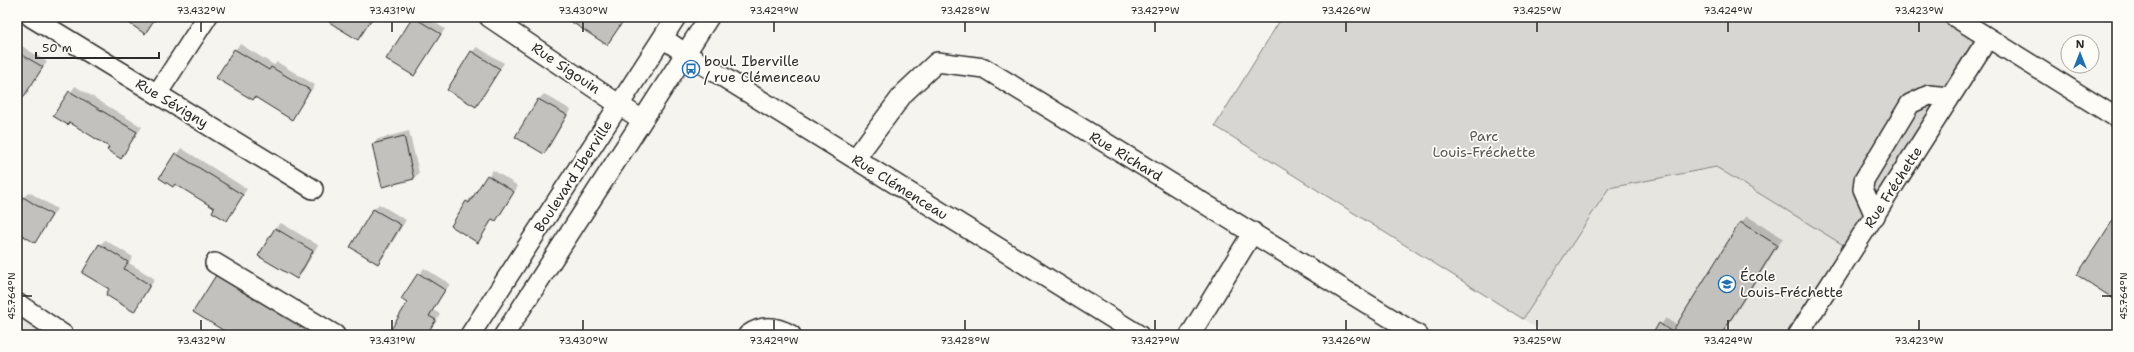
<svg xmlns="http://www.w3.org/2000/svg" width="2134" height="352" viewBox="0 0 2134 352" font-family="'Shantell Sans',sans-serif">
  <rect width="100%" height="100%" fill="#f5f4ef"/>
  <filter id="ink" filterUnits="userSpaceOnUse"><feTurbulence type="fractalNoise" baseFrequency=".025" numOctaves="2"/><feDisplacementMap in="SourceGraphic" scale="8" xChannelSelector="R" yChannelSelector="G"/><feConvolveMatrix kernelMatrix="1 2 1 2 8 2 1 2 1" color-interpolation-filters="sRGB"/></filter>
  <g filter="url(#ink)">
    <path fill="#e6e5e0" d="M 1716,167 L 1853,251 L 1798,335 L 1547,335 L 1523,319 L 1609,188 Z
      M 17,304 L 64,335 L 17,335 Z"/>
    <path fill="#d7d6d2" stroke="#81807e" d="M 1282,17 L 1955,17 L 1988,38 L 1853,251 L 1716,167 L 1609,188 L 1523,319 L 1215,126 Z"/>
    <path fill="#0003" d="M 121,17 L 157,17 L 145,32 Z
      M 333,17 L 374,17 L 357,39 Z
      M 426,17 L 445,29 L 414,75 L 414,18 Z
      M 574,17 L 627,17 L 607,44 Z
      M 17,43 L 47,62 L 23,97 L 17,93 Z
      M 240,44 L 274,65 L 277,62 L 315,85 L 292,118 L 256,96 L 253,99 L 235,50 Z
      M 477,47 L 504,63 L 476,106 L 472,52 Z
      M 75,86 L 142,127 L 121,157 L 110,146 L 70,121 L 67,124 L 55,116 Z
      M 544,94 L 571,110 L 549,147 L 544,153 L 517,137 L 539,99 Z
      M 409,131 L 419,173 L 414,178 L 383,186 L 373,144 L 378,139 Z
      M 181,148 L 247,189 L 227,219 L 216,208 L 175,183 L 160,178 Z
      M 493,170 L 518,186 L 501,214 L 496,219 L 494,218 L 477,242 L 467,202 L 472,196 L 474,197 Z
      M 29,192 L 57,209 L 35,242 L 17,231 L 17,195 L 23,198 Z
      M 379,204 L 406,220 L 383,258 L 378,263 L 351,247 L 374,209 Z
      M 1747,216 L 1783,238 L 1722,335 L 1653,335 L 1666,318 L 1678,325 L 1741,223 Z
      M 281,223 L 318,245 L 302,273 L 297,278 L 275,229 Z
      M 105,240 L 133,257 L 129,263 L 155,279 L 134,311 L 100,245 Z
      M 424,268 L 450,284 L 433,310 L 440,314 L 427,335 L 399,335 L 409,303 L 403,299 Z"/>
    <path fill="#c2c1be" stroke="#2b2b2b" d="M 120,17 L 156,17 L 145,34 Z
      M 332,17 L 373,17 L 358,40 L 329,22 Z
      M 413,17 L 441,34 L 414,76 L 386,59 Z
      M 573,17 L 626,17 L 607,45 L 570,21 Z
      M 234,49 L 269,70 L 271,67 L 310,90 L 292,120 L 255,97 L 253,100 L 216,78 Z
      M 471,51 L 500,69 L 476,107 L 447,90 Z
      M 17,52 L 43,67 L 23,98 L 17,94 Z
      M 69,91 L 137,132 L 121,159 L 107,150 L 109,147 L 69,122 L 68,125 L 53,116 Z
      M 538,99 L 567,115 L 544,154 L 515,137 Z
      M 404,136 L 414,179 L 382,187 L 372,144 Z
      M 175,153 L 243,195 L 227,221 L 212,212 L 214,208 L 175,184 L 173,187 L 159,178 Z
      M 487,175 L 514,192 L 496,221 L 492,219 L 478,243 L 451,226 L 466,201 L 469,203 Z
      M 23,197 L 52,215 L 35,243 L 17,232 L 17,203 L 19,204 Z
      M 373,209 L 401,225 L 378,264 L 350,247 Z
      M 2117,214 L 2117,301 L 2077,275 Z
      M 1740,222 L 1777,245 L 1721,335 L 1652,335 L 1659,323 L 1672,332 Z
      M 275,228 L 313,251 L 297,279 L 258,256 Z
      M 99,244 L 128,262 L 124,269 L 150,285 L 134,312 L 106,295 L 109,289 L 82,273 Z
      M 218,272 L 320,335 L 231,335 L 193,312 Z
      M 418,273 L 445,290 L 429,316 L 436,320 L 426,335 L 397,335 L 390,331 L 407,303 L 401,299 Z"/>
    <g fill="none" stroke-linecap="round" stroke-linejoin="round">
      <defs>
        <path id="minor" d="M 31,17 L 313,189
          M 489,17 L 642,120
          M 1955,17 L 2117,118
          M 663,38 L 686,54 L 1139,335
          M 157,94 L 207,17
          M 855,159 L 904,93 L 937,62 L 984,68 L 1418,335
          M 1875,216 L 1863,189 L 1864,180 L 1910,104 L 1929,95 L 1950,97
          M 215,263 L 335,335
          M 17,303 L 64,335
          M 470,335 L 676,17
          M 504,335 L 709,17
          M 748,335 C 762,325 776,326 791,335
          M 1190,335 L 1253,232
          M 1798,335 L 1988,38"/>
      </defs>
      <use href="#minor" stroke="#2b2b2b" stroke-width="22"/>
      <use href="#minor" stroke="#fdfcf7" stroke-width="19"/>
    </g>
  </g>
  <path fill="none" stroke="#2b2b2b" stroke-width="1.5" d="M 201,22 L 201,32M 392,22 L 392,32M 583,22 L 583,32M 774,22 L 774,32M 965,22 L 965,32M 1155,22 L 1155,32M 1346,22 L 1346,32M 1537,22 L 1537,32M 1728,22 L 1728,32M 1919,22 L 1919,32M 22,296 L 32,296M 2102,296 L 2112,296M 201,320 L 201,330M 392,320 L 392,330M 583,320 L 583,330M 774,320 L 774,330M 965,320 L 965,330M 1155,320 L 1155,330M 1346,320 L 1346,330M 1537,320 L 1537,330M 1728,320 L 1728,330M 1919,320 L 1919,330"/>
  <defs>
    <symbol id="bus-ring" viewBox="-11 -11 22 22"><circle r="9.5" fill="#fdfcf7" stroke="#1f6fb2" stroke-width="1.5"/><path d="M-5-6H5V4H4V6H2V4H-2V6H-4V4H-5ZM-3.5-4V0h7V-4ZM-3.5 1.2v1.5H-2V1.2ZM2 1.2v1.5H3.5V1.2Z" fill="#1f6fb2"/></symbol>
    <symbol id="school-ring" viewBox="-11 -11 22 22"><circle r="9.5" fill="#fdfcf7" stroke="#1f6fb2" stroke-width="1.5"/><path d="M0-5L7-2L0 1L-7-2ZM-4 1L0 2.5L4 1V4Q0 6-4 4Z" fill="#1f6fb2"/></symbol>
  </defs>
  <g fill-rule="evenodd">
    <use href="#bus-ring" x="681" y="59" width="20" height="20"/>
    <use href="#school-ring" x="1717" y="274" width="20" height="20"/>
  </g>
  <g text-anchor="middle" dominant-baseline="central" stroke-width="3.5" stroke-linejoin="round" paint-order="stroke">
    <g font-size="14" fill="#2b2b2b" stroke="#fdfcf7" text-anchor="start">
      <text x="704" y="61">boul. Iberville<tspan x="704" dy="16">/ rue Clémenceau</tspan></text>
      <text x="1740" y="276">École<tspan x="1740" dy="16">Louis-Fréchette</tspan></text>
    </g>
    <g font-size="14" fill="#2b2b2b" stroke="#fdfcf7">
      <text transform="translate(566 68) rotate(34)">Rue Sigouin</text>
      <text transform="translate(172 103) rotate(31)">Rue Sévigny</text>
      <text transform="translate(1126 156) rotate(31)">Rue Richard</text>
      <text transform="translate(573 176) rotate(-57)">Boulevard Iberville</text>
      <text transform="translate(900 187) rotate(32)">Rue Clémenceau</text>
      <text transform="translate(1893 187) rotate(-57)">Rue Fréchette</text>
    </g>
    <g font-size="14" fill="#565655" stroke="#fdfcf7">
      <text x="1484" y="136">Parc<tspan x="1484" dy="16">Louis-Fréchette</tspan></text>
    </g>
  </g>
  <rect width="2134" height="352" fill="none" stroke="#fdfcf7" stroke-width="44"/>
  <g transform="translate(2080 54)"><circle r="19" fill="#fdfcf7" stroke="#a9a8a5"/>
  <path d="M0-3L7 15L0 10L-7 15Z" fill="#1f6fb2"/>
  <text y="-6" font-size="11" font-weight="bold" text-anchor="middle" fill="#2b2b2b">N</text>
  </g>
  <path d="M36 52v6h123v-6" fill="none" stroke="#2b2b2b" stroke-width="2"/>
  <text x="42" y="52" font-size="12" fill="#2b2b2b" stroke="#fdfcf7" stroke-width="3" paint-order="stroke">50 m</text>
  <rect x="22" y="22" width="2090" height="308" fill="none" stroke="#2b2b2b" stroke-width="1.5"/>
  <g font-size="10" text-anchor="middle" fill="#2b2b2b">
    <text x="201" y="14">73.432°W</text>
    <text x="392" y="14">73.431°W</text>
    <text x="583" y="14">73.430°W</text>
    <text x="774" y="14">73.429°W</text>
    <text x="965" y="14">73.428°W</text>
    <text x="1155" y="14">73.427°W</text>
    <text x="1346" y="14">73.426°W</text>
    <text x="1537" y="14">73.425°W</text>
    <text x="1728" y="14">73.424°W</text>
    <text x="1919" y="14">73.423°W</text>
    <text transform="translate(11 296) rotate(-90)" y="4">45.764°N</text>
    <text transform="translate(2123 296) rotate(-90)" y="4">45.764°N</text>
    <text x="201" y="344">73.432°W</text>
    <text x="392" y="344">73.431°W</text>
    <text x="583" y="344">73.430°W</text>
    <text x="774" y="344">73.429°W</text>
    <text x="965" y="344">73.428°W</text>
    <text x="1155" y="344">73.427°W</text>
    <text x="1346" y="344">73.426°W</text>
    <text x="1537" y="344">73.425°W</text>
    <text x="1728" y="344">73.424°W</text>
    <text x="1919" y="344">73.423°W</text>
  </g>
</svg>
